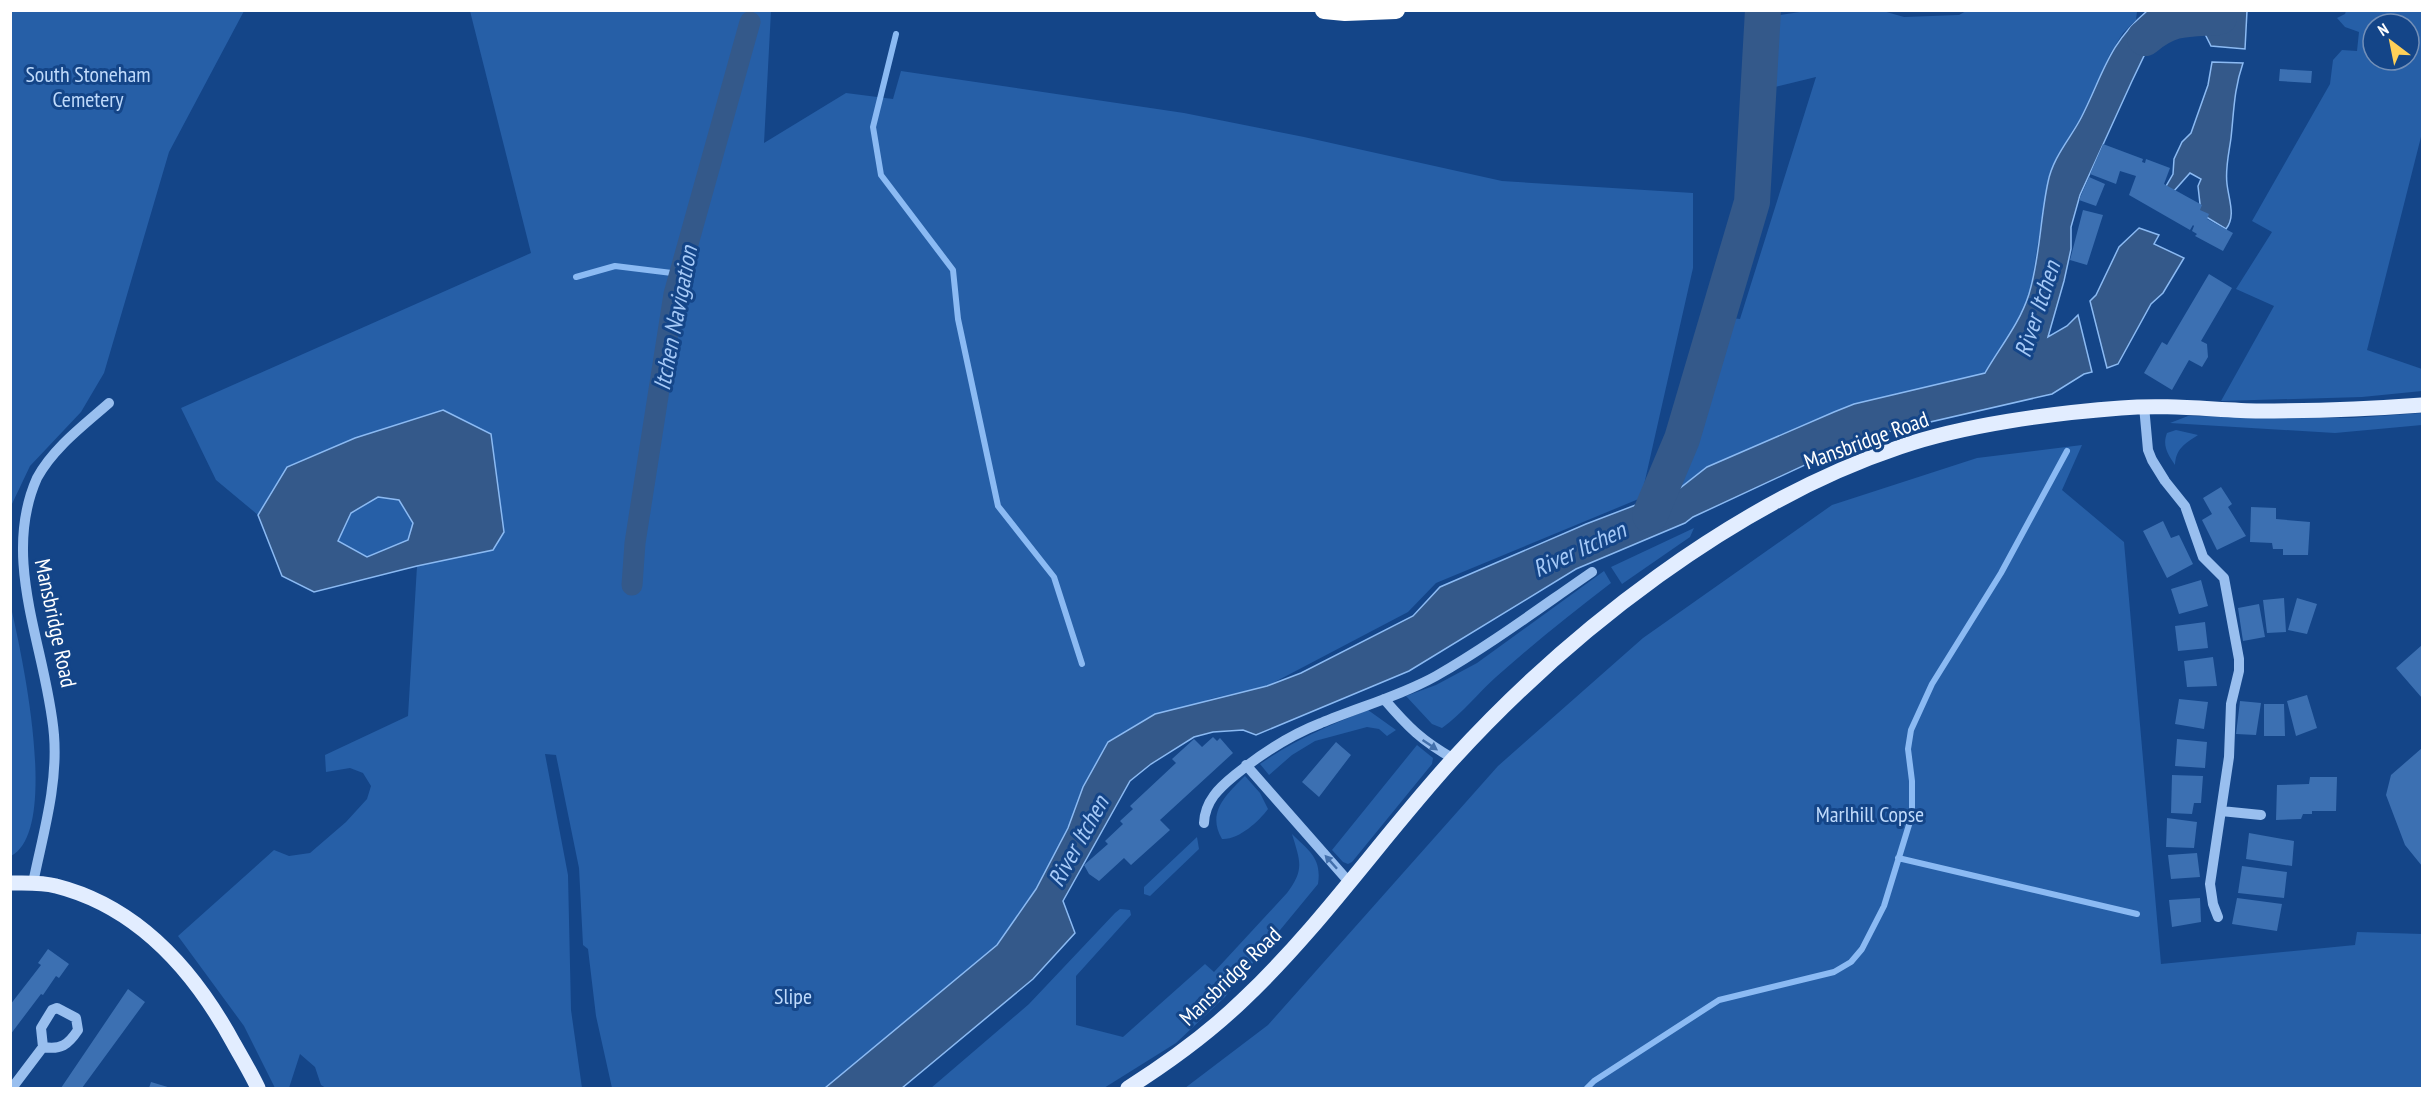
<svg xmlns="http://www.w3.org/2000/svg" width="2433" height="1099" viewBox="0 0 2433 1099" font-family="'PT Sans Narrow',sans-serif">
  <rect width="100%" height="100%" fill="#144588"/>
  <path fill="#265fa7" fill-rule="evenodd" d="M 1813,10 L 1883,11 L 1904,17 L 1959,15 L 1968,10 L 2137,11 L 2136,20 L 2123,33 L 2110,54 L 2081,117 L 2056,158 L 2048,180 L 2030,293 L 2019,320 L 1985,374 L 1854,404 L 1707,467 L 1680,488 L 1677,486 L 1687,465 L 1725,317 L 1740,319 L 1816,77 L 1771,88 L 1780,15 Z
    M 10,11 L 244,11 L 169,152 L 104,373 L 81,412 L 30,466 L 11,506 Z
    M 470,11 L 771,11 L 764,143 L 846,93 L 893,99 L 901,71 L 1184,113 L 1304,137 L 1502,181 L 1693,193 L 1693,268 L 1641,498 L 1436,583 L 1408,612 L 1267,686 L 1210,699 L 1108,742 L 1084,787 L 1068,828 L 1036,889 L 997,945 L 825,1088 L 612,1088 L 596,1016 L 588,949 L 583,945 L 579,868 L 556,755 L 545,754 L 568,875 L 571,1010 L 582,1088 L 326,1088 L 321,1085 L 315,1067 L 300,1054 L 289,1088 L 275,1088 L 244,1026 L 178,936 L 274,850 L 289,856 L 310,853 L 346,822 L 367,799 L 371,786 L 363,773 L 350,768 L 326,772 L 325,755 L 408,716 L 417,566 L 493,550 L 443,410 L 355,438 L 288,467 L 258,515 L 216,480 L 181,408 L 531,253 Z
    M 2346,11 L 2422,11 L 2422,133 L 2367,350 L 2422,369 L 2422,391 L 2362,397 L 2221,401 L 2274,306 L 2236,289 L 2272,232 L 2252,221 L 2330,84 L 2333,60 L 2342,50 L 2357,51 L 2359,32 L 2345,27 L 2337,18 L 2345,14 ZM 2373,24 L 2409,24 L 2409,60 L 2373,60 Z
    M 2422,413 L 2422,425 L 2335,433 L 2170,423 L 2188,416 L 2351,418 Z
    M 2176,430 L 2198,435 C 2184,444 2176,449 2175,465 C 2168,454 2162,446 2167,433 Z
    M 2082,445 L 2062,490 L 2124,542 L 2161,964 L 2355,945 L 2357,932 L 2422,934 L 2422,1088 L 1185,1088 L 1268,1025 L 1498,766 L 1643,638 L 1832,505 L 1977,458 Z
    M 378,497 L 399,500 L 413,523 L 408,540 L 367,557 L 338,541 L 351,513 Z
    M 1694,528 L 1690,537 L 1622,584 L 1611,567 Z
    M 1604,571 L 1611,583 C 1572,613 1533,644 1496,677 C 1477,694 1463,713 1442,728 L 1432,724 L 1406,696 L 1436,685 L 1477,663 Z
    M 10,603 C 21,650 61,830 11,856 Z
    M 1368,710 L 1396,730 L 1387,736 L 1379,729 L 1367,727 L 1315,741 L 1292,755 L 1269,775 L 1260,764 C 1294,740 1330,725 1368,710 Z
    M 1417,745 L 1433,758 L 1432,764 L 1352,862 L 1348,864 L 1343,862 L 1332,850 Z
    M 1245,776 L 1260,793 L 1268,809 C 1259,821 1239,840 1222,839 C 1206,812 1227,794 1245,776 Z
    M 1292,834 C 1309,851 1322,858 1318,884 L 1225,997 L 1176,1043 L 1104,1088 L 931,1088 L 1029,1004 L 1115,913 L 1120,909 L 1130,910 L 1131,915 L 1076,976 L 1076,1025 L 1123,1037 L 1205,964 L 1214,972 L 1287,893 C 1305,869 1300,861 1292,834 Z
    M 1197,837 L 1199,849 L 1150,896 L 1144,894 L 1144,887 Z"/>
  <path fill="#34598a" stroke="#8bbaf3" stroke-width="1.5" fill-rule="evenodd" d="M 2147,11 L 2187,11 L 2189,30 L 2159,42 L 2151,47 L 2144,56 L 2132,81 L 2080,195 L 2071,227 L 2071,249 L 2064,281 L 2048,337 L 2067,326 L 2078,315 L 2092,372 L 2084,374 L 2052,394 L 1865,437 L 1693,517 L 1685,523 L 1576,569 L 1409,671 L 1256,735 L 1243,730 L 1213,732 L 1194,737 L 1151,764 L 1130,781 L 1063,901 L 1075,933 L 1033,979 L 902,1088 L 825,1088 L 997,945 L 1036,889 L 1068,828 L 1083,787 L 1108,742 L 1155,714 L 1267,686 L 1301,673 L 1413,616 L 1440,587 L 1586,524 L 1680,488 L 1707,467 L 1834,412 L 1854,404 L 1985,373 C 2000,347 2020,323 2029,294 C 2040,258 2040,219 2048,182 C 2053,157 2070,139 2081,118 C 2103,75 2108,44 2147,11 Z
    M 2199,11 L 2247,11 L 2245,49 L 2211,46 L 2200,24 Z
    M 2212,62 L 2243,63 C 2234,89 2234,110 2231,138 C 2229,153 2225,168 2227,184 C 2229,201 2236,216 2226,229 L 2198,212 L 2200,204 L 2198,186 L 2201,179 L 2190,173 L 2173,192 L 2165,188 L 2173,174 L 2174,159 L 2182,142 L 2191,133 L 2208,85 Z
    M 2139,228 L 2159,235 L 2154,244 L 2184,258 L 2163,293 L 2151,304 L 2118,364 L 2107,368 L 2090,301 L 2096,295 L 2119,247 Z
    M 443,410 L 491,434 L 504,532 L 493,550 L 417,566 L 314,592 L 282,576 L 258,515 L 287,467 L 355,438 ZM 378,497 L 399,500 L 413,523 L 408,540 L 367,557 L 338,541 L 351,513 Z"/>
  <g fill="none" stroke-linecap="round" stroke-linejoin="round">
    <path stroke="#8bbaf3" stroke-width="6" d="M 896,34 L 873,127 L 881,175 L 953,270 L 958,319 L 998,506 L 1054,577 L 1082,664
      M 576,277 L 615,266 L 680,274
      M 1898,858 L 2137,914
      M 1587,1088 L 1594,1081 L 1719,1000 L 1834,972 L 1851,962 L 1862,949 L 1884,906 L 1912,815 L 1912,781 L 1908,749 L 1911,730 L 1932,684 L 2001,573 L 2067,451"/>
    <path stroke="#34598a" stroke-width="21" d="M 632,585 L 635,543 L 674,294 L 750,22"/>
    <path stroke="#34598a" stroke-width="36" d="M 2145,38 C 2171,16 2187,19 2219,17 L 2219,10
      M 1650,515 L 1682,439 L 1752,202 L 1763,10"/>
  </g>
  <path fill="#3c70b2" d="M 2280,69 L 2312,71 L 2311,83 L 2279,81 Z
    M 2103,144 L 2143,159 L 2142,162 L 2145,163 L 2146,159 L 2170,168 L 2164,184 L 2202,205 L 2200,210 L 2209,214 L 2207,219 L 2233,233 L 2223,251 L 2195,236 L 2197,234 L 2192,231 L 2194,226 L 2193,225 L 2190,230 L 2129,195 L 2136,176 L 2120,171 L 2116,184 L 2090,174 Z
    M 2089,177 L 2105,184 L 2096,206 L 2079,200 Z
    M 2083,210 L 2103,215 L 2087,265 L 2070,260 Z
    M 2209,274 L 2232,288 L 2201,341 L 2207,344 L 2208,357 L 2202,367 L 2189,360 L 2172,390 L 2144,373 L 2162,342 L 2167,345 Z
    M 2221,487 L 2232,504 L 2228,507 L 2246,536 L 2217,550 L 2202,520 L 2212,514 L 2203,498 Z
    M 2251,507 L 2276,508 L 2276,519 L 2310,522 L 2308,555 L 2283,555 L 2283,549 L 2273,549 L 2272,543 L 2250,542 Z
    M 2163,521 L 2171,538 L 2179,535 L 2193,564 L 2167,578 L 2143,531 Z
    M 2201,580 L 2208,606 L 2179,614 L 2171,589 Z
    M 2284,598 L 2286,632 L 2267,633 L 2263,600 Z
    M 2297,598 L 2317,604 L 2307,634 L 2288,630 Z
    M 2259,604 L 2265,637 L 2243,641 L 2238,608 Z
    M 2205,622 L 2208,648 L 2178,651 L 2175,626 Z
    M 2422,645 L 2422,698 L 2396,668 Z
    M 2213,657 L 2217,686 L 2187,687 L 2184,661 Z
    M 2307,695 L 2317,728 L 2296,736 L 2287,701 Z
    M 2179,699 L 2208,702 L 2204,729 L 2175,724 Z
    M 2240,701 L 2261,703 L 2256,735 L 2236,734 Z
    M 2264,704 L 2284,704 L 2285,736 L 2264,736 Z
    M 1213,737 L 1217,741 L 1220,738 L 1233,753 L 1160,820 L 1170,830 L 1131,865 L 1124,858 L 1099,881 L 1089,874 L 1084,865 L 1108,844 L 1105,841 L 1123,824 L 1120,821 L 1133,809 L 1130,806 L 1176,763 L 1172,759 L 1194,739 L 1202,747 Z
    M 2177,739 L 2207,742 L 2205,768 L 2175,766 Z
    M 1336,742 L 1351,755 L 1319,797 L 1302,782 Z
    M 2422,748 L 2422,866 L 2405,845 L 2386,795 L 2391,775 Z
    M 2172,775 L 2203,776 L 2201,803 L 2194,803 L 2192,814 L 2171,813 Z
    M 2310,777 L 2337,777 L 2336,811 L 2312,811 L 2312,814 L 2303,814 L 2301,819 L 2276,820 L 2277,785 L 2309,784 Z
    M 2167,818 L 2197,822 L 2194,848 L 2166,847 Z
    M 2249,833 L 2294,841 L 2292,866 L 2246,859 Z
    M 2197,853 L 2200,877 L 2171,879 L 2168,855 Z
    M 2242,866 L 2287,872 L 2284,898 L 2238,893 Z
    M 2200,898 L 2201,922 L 2172,927 L 2169,900 Z
    M 2237,898 L 2282,904 L 2277,931 L 2232,924 Z
    M 48,949 L 69,964 L 59,978 L 56,976 L 43,995 L 41,994 L 10,1035 L 10,1005 L 41,965 L 38,963 Z
    M 128,989 L 145,1002 L 82,1088 L 61,1088 Z
    M 151,1082 L 171,1088 L 149,1088 Z"/>
  <g fill="none" stroke-linecap="round" stroke-linejoin="round">
    <path stroke="#99bfef" stroke-width="10" d="M 2144,406 L 2148,450 L 2152,460 L 2165,481 L 2185,506 L 2203,557 L 2224,578 L 2239,659 L 2239,671 L 2231,704 L 2229,757 L 2210,884 L 2213,904 L 2218,917
      M 1384,699 C 1408,727 1422,741 1454,759
      M 1246,765 L 1349,882
      M 2221,811 L 2261,815
      M 1204,823 C 1205,801 1219,788 1235,775 C 1261,754 1290,735 1321,723 C 1359,707 1400,696 1436,676 C 1490,645 1541,607 1592,572
      M 33,883 C 43,834 58,785 54,735 C 47,650 0,561 37,478 C 53,448 84,425 109,403
      M 57,1008 L 76,1018 L 78,1030 C 68,1045 61,1050 43,1047 L 41,1028 L 52,1010 Z
      M 12,1088 L 43,1047"/>
    <path stroke="#e2edff" stroke-width="15" d="M 10,883 C 25,883 42,882 56,886 C 139,907 195,972 234,1044 C 242,1058 251,1073 258,1088
      M 1128,1088 C 1169,1062 1209,1033 1244,999 C 1321,926 1382,837 1453,759 C 1569,632 1735,502 1900,447 C 1963,425 2053,413 2121,408 C 2167,404 2214,410 2260,411 C 2314,411 2368,409 2422,405"/>
    <path stroke="#fff" stroke-width="18" d="M 1324,10 L 1345,12 L 1396,10"/>
  </g>
  <defs><path id="oneway-solid" d="M-6-.8H1V-3.2L6.5 0L1 3.2V.8H-6Z" transform="scale(1.5)"/></defs>
  <g fill="#4370ac">
    <use href="#oneway-solid" transform="translate(1430 745) rotate(34)"/>
    <use href="#oneway-solid" transform="translate(1331 862) rotate(-132)"/>
  </g>
  <g text-anchor="middle" dominant-baseline="central" stroke-width="6" stroke-linejoin="round" paint-order="stroke">
    <g font-size="22" fill="#bfdafb" stroke="#144588">
      <text x="88" y="74">South Stoneham<tspan x="88" dy="25">Cemetery</tspan></text>
      <text x="1870" y="814">Marlhill Copse</text>
      <text x="793" y="996">Slipe</text>
    </g>
    <g font-size="22" fill="#fff" stroke="#144588">
      <text transform="translate(1866 440) rotate(-20)">Mansbridge Road</text>
      <text transform="translate(56 623) rotate(78)">Mansbridge Road</text>
      <text transform="translate(1230 976) rotate(-44)">Mansbridge Road</text>
    </g>
    <g font-size="24" font-style="italic" fill="#a5c9f7" stroke="#144588">
      <text transform="translate(2037 309) rotate(-72)">River Itchen</text>
      <text transform="translate(675 318) rotate(-79)">Itchen Navigation</text>
      <text transform="translate(1579 549) rotate(-25)">River Itchen</text>
      <text transform="translate(1078 841) rotate(-61)">River Itchen</text>
    </g>
  </g>
  <rect width="2433" height="1099" fill="none" stroke="#ffffff" stroke-width="24"/>
  <g transform="translate(2391 42) rotate(328)"><circle r="28" fill="#144588" stroke="#728fb8" stroke-width="1.5"/>
  <path d="M0-4.5L10 22L0 15L-10 22Z" fill="#ffd058"/>
  <text y="-9" font-size="16" font-weight="bold" text-anchor="middle" fill="#ffffff">N</text>
  </g>
</svg>
